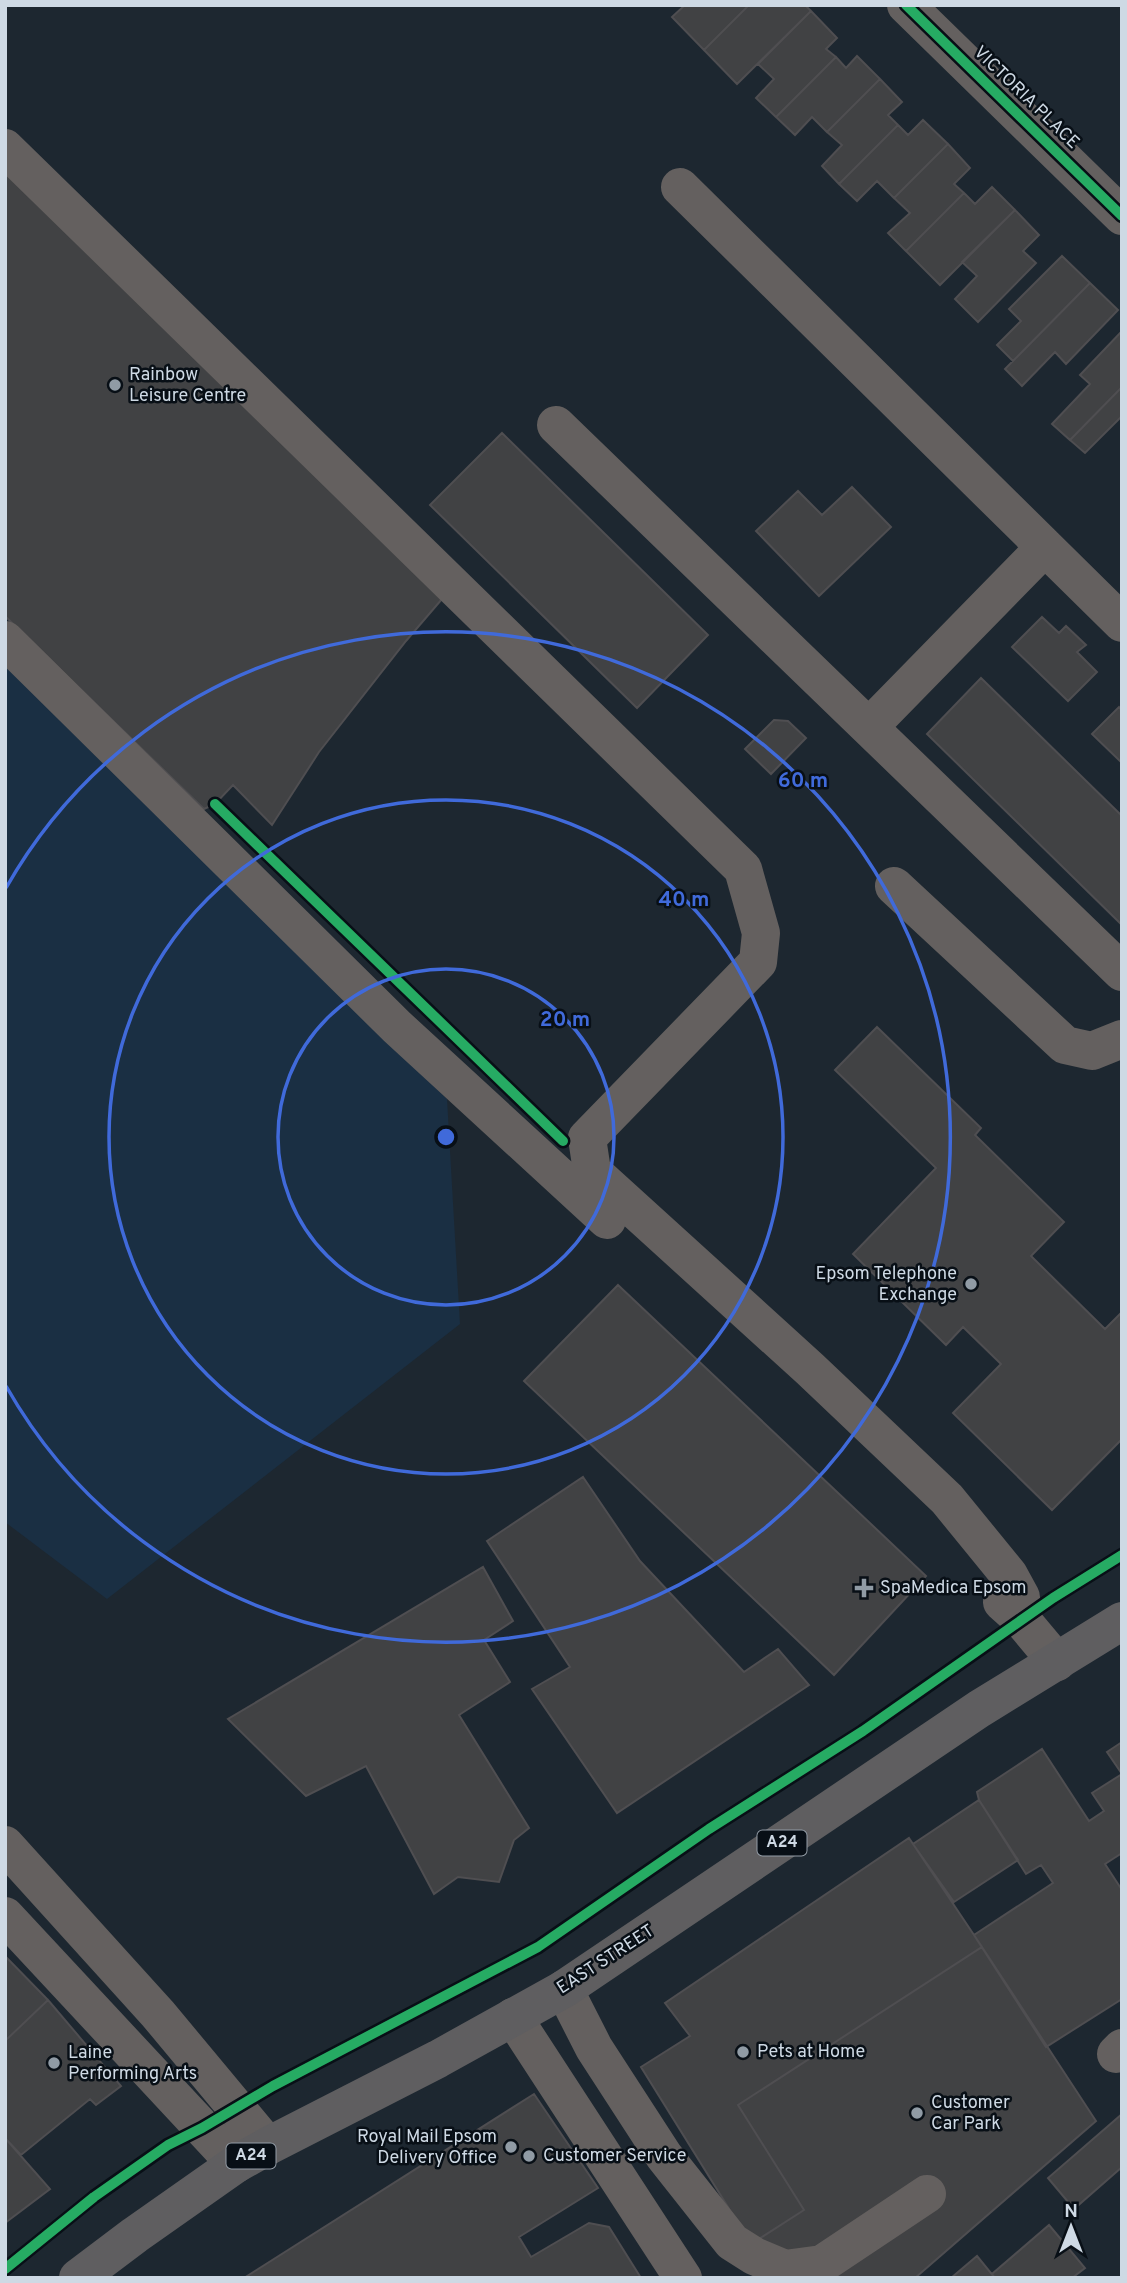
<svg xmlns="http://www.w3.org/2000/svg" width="1127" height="2283" viewBox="0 0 1127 2283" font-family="Overpass,sans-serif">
  <rect width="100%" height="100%" fill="#1d2730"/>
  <path fill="#1a2f43" d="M 5,665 L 447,1099 L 460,1324 L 107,1599 L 5,1522 Z"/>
  <path fill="#414244" stroke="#4f4e51" stroke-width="2" d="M 685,5 L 749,5 L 704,50 L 672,17 Z
    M 749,5 L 805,5 L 811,11 L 737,84 L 704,50 Z
    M 811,11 L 837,38 L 826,49 L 836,57 L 776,117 L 756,98 L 774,79 L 758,64 Z
    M 857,56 L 880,79 L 827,132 L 812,117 L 795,135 L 776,117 L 836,57 L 846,68 Z
    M 880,79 L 902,102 L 888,115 L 898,125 L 839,184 L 822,166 L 842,145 L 827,132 Z
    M 923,120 L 948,144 L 894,198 L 877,181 L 857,201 L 839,184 L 898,125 L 908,135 Z
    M 948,144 L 970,168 L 954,184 L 964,193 L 906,251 L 888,233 L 910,213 L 894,198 Z
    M 5,171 L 442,599 L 406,641 L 319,752 L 272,825 L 233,785 L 215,804 L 204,809 L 5,616 Z
    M 992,187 L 1015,210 L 940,285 L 906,251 L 964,193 L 975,204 Z
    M 1015,210 L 1039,235 L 1023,251 L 1036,263 L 978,322 L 955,299 L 977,276 L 962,262 Z
    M 1062,256 L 1090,283 L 1013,361 L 997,345 L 1021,321 L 1009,309 Z
    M 1090,283 L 1118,310 L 1066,364 L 1055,352 L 1022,386 L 1005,369 Z
    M 1122,331 L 1122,387 L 1070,440 L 1052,424 L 1090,384 L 1080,375 Z
    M 1122,387 L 1122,420 L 1120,418 L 1085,453 L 1070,440 Z
    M 502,433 L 708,635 L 637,708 L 430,505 Z
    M 852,487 L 891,527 L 819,596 L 756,531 L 798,491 L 822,515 Z
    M 1042,617 L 1059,633 L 1066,626 L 1086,645 L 1077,652 L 1097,672 L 1068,701 L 1012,647 Z
    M 981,678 L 1122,816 L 1122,925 L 927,734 Z
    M 1119,707 L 1122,711 L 1122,763 L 1092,734 Z
    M 774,720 L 788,721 L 806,738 L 771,774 L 745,749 Z
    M 877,1027 L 981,1128 L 975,1135 L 1064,1222 L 1031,1256 L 1105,1329 L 1122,1312 L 1122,1439 L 1052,1510 L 953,1413 L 1001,1364 L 963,1327 L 946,1345 L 853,1254 L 936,1168 L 835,1070 Z
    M 618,1285 L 926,1576 L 834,1675 L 524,1381 Z
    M 583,1477 L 640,1561 L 744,1672 L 778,1649 L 809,1685 L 617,1813 L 532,1689 L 570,1667 L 487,1541 Z
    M 483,1567 L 513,1621 L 484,1640 L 510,1682 L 459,1715 L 529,1828 L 514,1840 L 499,1882 L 458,1877 L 434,1894 L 366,1766 L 306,1796 L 228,1719 Z
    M 1122,1742 L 1122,1774 L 1107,1752 Z
    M 1042,1749 L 1089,1821 L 1104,1811 L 1092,1793 L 1122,1774 L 1122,1853 L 1105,1864 L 1122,1890 L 1122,1999 L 1046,2047 L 974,1935 L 1053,1883 L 1041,1865 L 1026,1874 L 979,1800 L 977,1792 Z
    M 979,1800 L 1018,1860 L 954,1902 L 913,1844 Z
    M 909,1838 L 982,1947 L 738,2105 L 804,2210 L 751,2244 L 641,2067 L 690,2036 L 665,2003 Z
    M 982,1947 L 1096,2121 L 915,2278 L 764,2278 L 751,2244 L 804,2210 L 738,2105 Z
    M 5,1956 L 48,2000 L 5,2041 Z
    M 48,2000 L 121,2086 L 96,2105 L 90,2099 L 21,2155 L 5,2138 L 5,2041 Z
    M 534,2094 L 598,2188 L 519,2237 L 531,2257 L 589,2223 L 609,2227 L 641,2278 L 244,2278 Z
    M 1122,2114 L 1122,2167 L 1074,2209 L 1048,2178 Z
    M 5,2138 L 50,2189 L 5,2223 Z
    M 1049,2225 L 1085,2268 L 1072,2278 L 995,2278 L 992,2274 Z
    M 977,2256 L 995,2278 L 951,2278 Z"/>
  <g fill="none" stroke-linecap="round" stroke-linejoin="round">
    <path stroke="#64605f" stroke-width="38" d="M 906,5 L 1122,216
      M 5,148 L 743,869 L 761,933 L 758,962 L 587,1138 L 592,1171 L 810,1369 L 947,1499 L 1009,1575 L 1021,1597 L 1021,1619
      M 680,187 L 1122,623
      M 556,425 L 1122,972
      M 5,640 L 397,1027 L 607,1220
      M 869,727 L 1045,547
      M 894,886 L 1065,1045 L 1092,1051 L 1122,1039
      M 1002,1602 L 1021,1619 L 1057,1662
      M 5,1845 L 158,2014 L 268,2146
      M 5,1916 L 236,2164
      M 564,1989 L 594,2048 L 664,2156 L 732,2242 L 754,2256 L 785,2269 L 822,2264 L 927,2194
      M 513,2017 L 683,2278
      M 1116,2054 L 1122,2048"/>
    <path stroke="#5f5e60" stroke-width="38" d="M 78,2278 L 135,2235 L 236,2164 L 268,2146 L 438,2059 L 564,1989 L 979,1709 L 1122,1621"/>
    <defs>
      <path id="cycleway" d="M 906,5 L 1122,216
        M 215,804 L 563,1141
        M 5,2269 L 94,2197 L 168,2145 L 202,2128 L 273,2086 L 538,1947 L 709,1829 L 863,1731 L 1053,1598 L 1122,1555"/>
    </defs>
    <use href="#cycleway" stroke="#080f16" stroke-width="15"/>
    <use href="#cycleway" stroke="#26ab63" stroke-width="10"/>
  </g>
  <g fill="none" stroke="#406ada" stroke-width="3.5">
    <circle cx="446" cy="1137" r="168"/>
    <circle cx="446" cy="1137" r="337"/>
    <path d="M6 888A505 505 0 1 1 6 1386"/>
  </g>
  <g fill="#909ba5" stroke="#080f16" stroke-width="2.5">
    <circle cx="115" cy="385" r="7"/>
    <circle cx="971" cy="1284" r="7"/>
    <path d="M860.5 1577.5h7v7h7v7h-7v7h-7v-7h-7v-7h7z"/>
    <circle cx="743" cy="2052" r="7"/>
    <circle cx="54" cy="2063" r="7"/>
    <circle cx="917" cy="2113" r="7"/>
    <circle cx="511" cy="2147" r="7"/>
    <circle cx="529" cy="2156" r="7"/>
  </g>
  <g text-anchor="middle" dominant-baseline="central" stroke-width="5" stroke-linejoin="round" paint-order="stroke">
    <g fill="#080f16" stroke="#939ca6" stroke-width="2">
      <rect x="757.5" y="1830.5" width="49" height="25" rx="5"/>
      <rect x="226.5" y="2143.5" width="49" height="25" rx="5"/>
    </g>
    <g font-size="16" font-weight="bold" fill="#ced9e4">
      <text x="782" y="1843">A24</text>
      <text x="251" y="2156">A24</text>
    </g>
    <g font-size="18" fill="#ced9e4" stroke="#080f16">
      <text transform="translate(1026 98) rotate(44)">VICTORIA PLACE</text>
      <text transform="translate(606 1960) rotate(-33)">EAST STREET</text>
    </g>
    <g font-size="18" fill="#ced9e4" stroke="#080f16" text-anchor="start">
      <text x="129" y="375">Rainbow<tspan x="129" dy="21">Leisure Centre</tspan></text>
      <text x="957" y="1274" text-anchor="end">Epsom Telephone<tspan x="957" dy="21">Exchange</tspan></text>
      <text x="880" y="1588">SpaMedica Epsom</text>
      <text x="757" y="2052">Pets at Home</text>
      <text x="68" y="2053">Laine<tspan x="68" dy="21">Performing Arts</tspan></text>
      <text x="931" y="2103">Customer<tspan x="931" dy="21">Car Park</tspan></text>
      <text x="497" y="2137" text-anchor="end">Royal Mail Epsom<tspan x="497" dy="21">Delivery Office</tspan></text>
      <text x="543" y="2156">Customer Service</text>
    </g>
  </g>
  <circle cx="446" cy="1137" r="10" fill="#406ada" stroke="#080f16" stroke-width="3.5"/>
  <g font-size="21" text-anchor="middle" font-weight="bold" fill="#406ada" stroke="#080f16" stroke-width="5" stroke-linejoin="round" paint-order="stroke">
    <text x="803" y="787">60 m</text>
    <text x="684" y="906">40 m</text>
    <text x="565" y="1026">20 m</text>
  </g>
  <rect width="1127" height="2283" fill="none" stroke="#ced9e4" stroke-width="14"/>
  <g transform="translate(1071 2227)" stroke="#080f16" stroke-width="5" paint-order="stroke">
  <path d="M0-5L12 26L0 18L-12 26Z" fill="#ced9e4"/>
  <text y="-10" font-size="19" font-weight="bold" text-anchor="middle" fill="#ced9e4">N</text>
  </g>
</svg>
